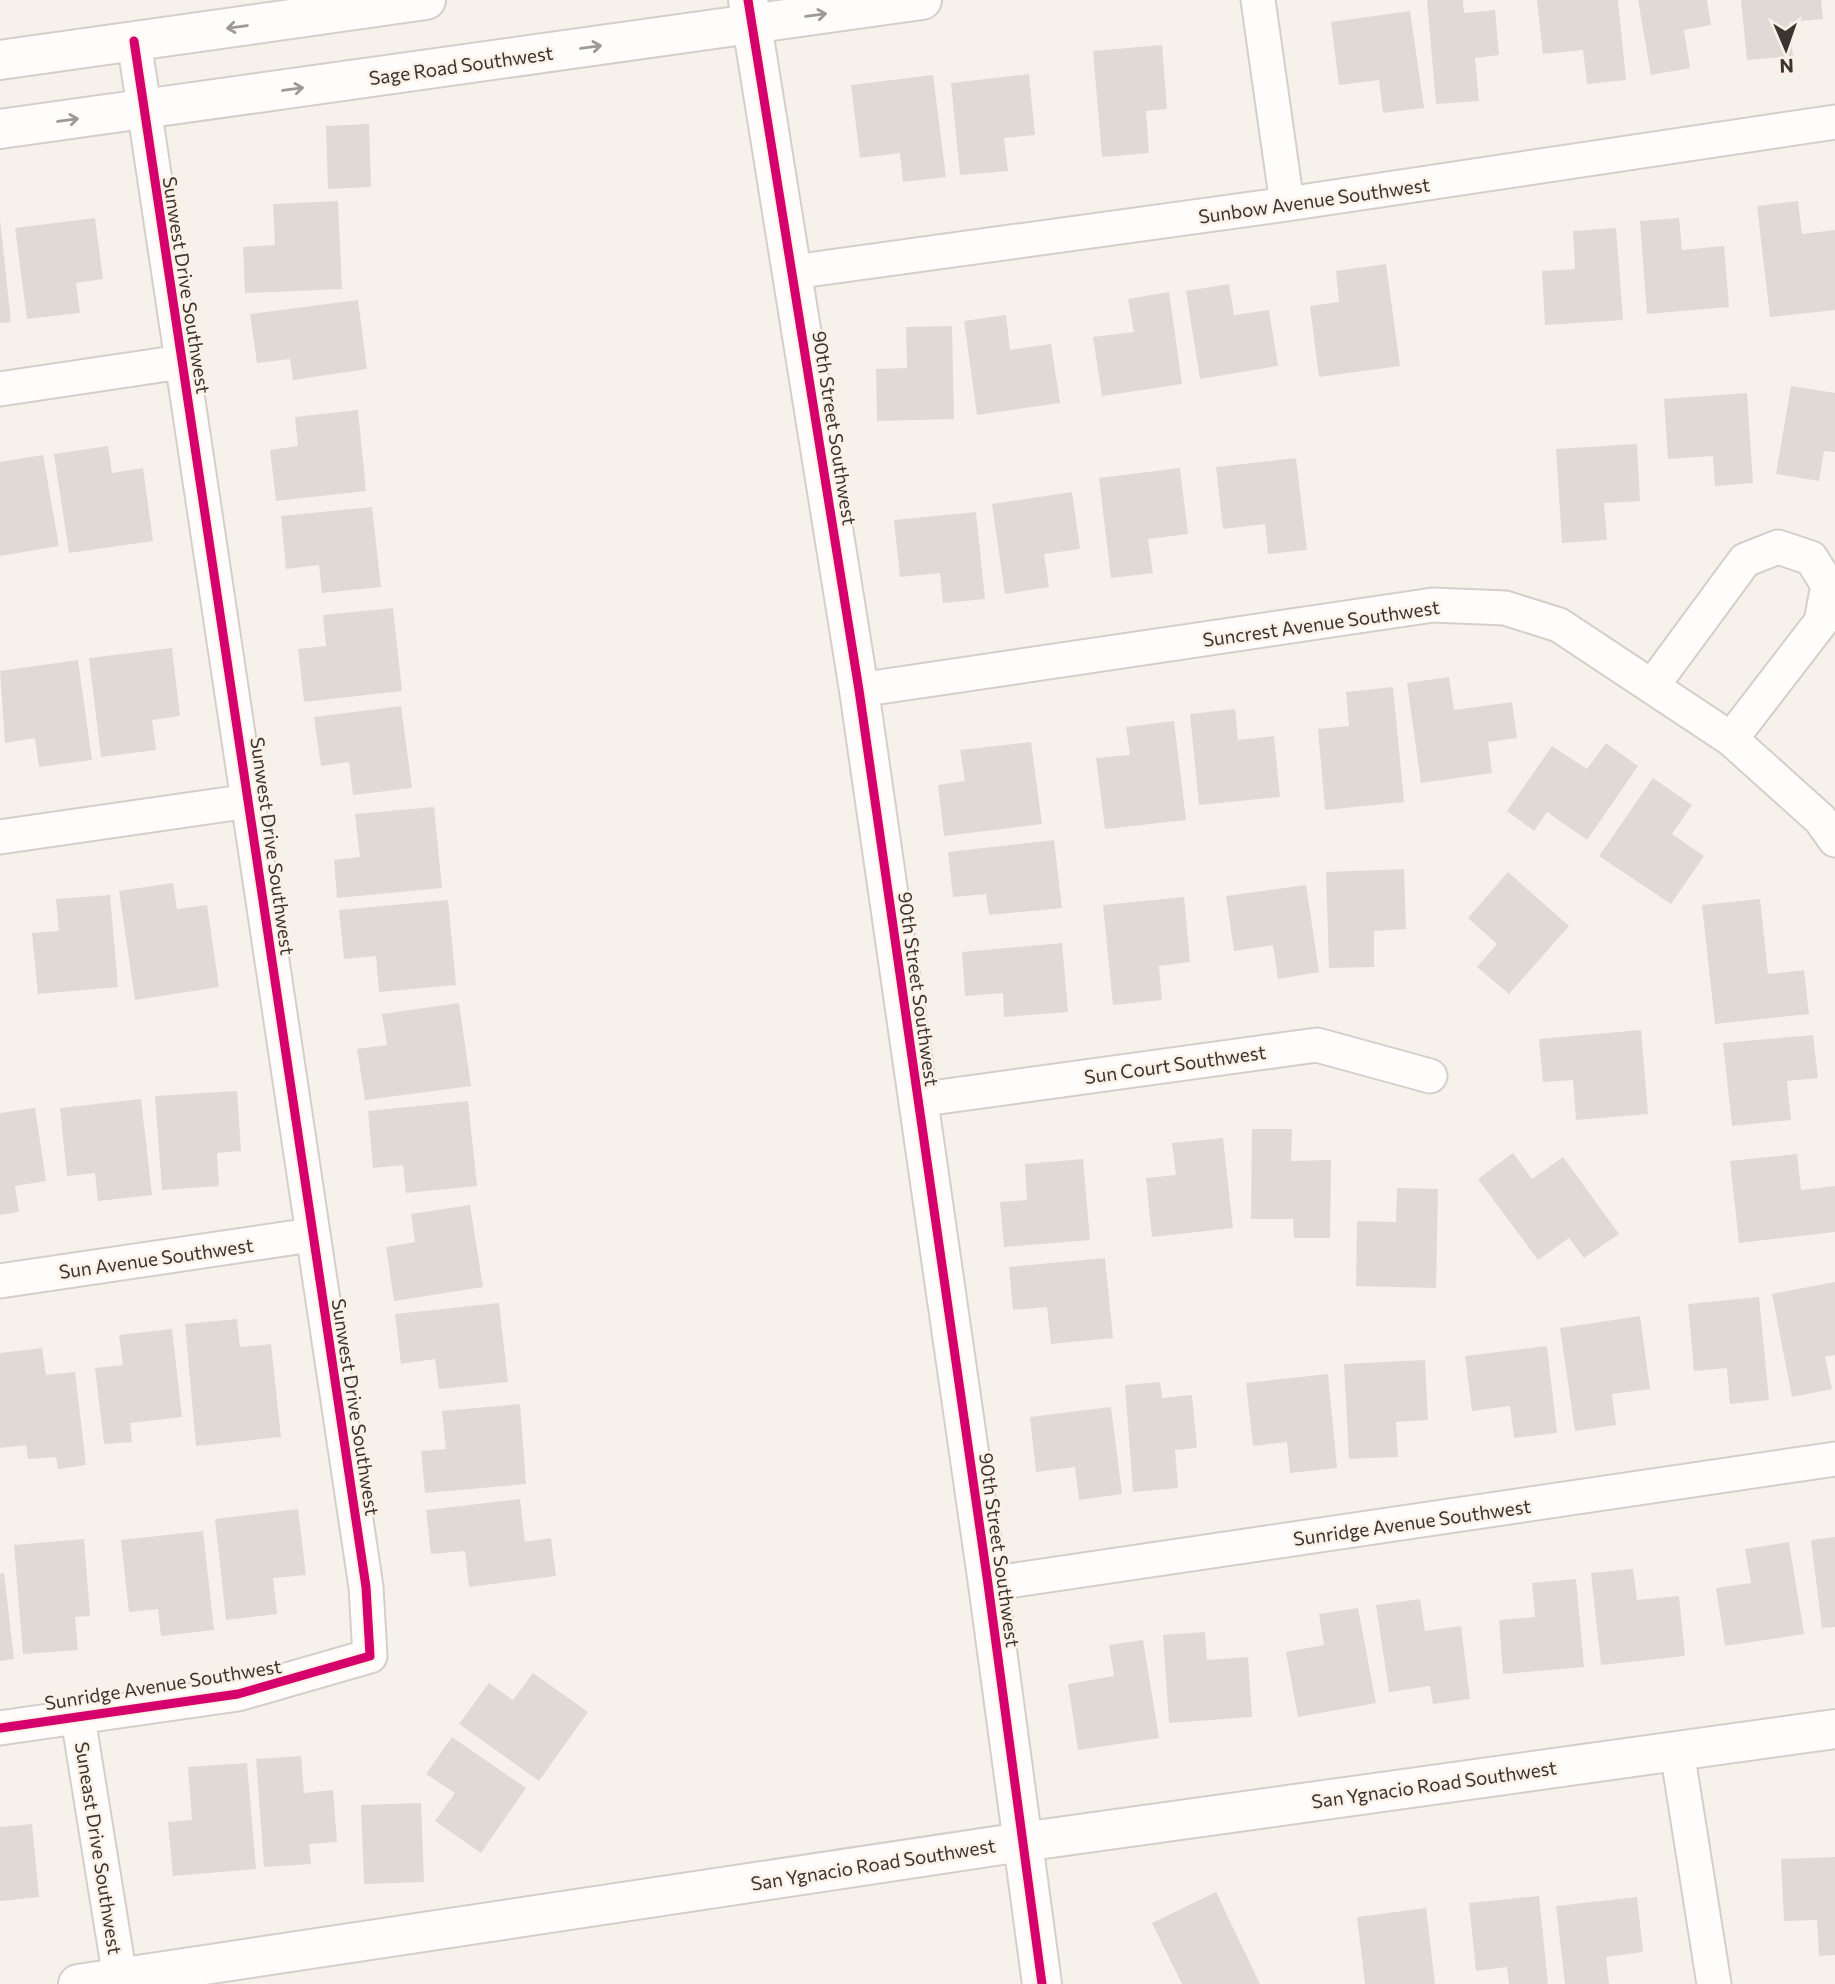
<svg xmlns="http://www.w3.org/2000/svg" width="1835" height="1984" viewBox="0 0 1835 1984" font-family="Commissioner,sans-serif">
  <rect width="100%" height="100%" fill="#f7f1eb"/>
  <path fill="#e0dad7" d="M 1427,0 L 1463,0 L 1464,13 L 1495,10 L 1499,55 L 1475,58 L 1479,101 L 1436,104 Z
    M 1537,0 L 1618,0 L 1626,80 L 1587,84 L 1583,50 L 1543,54 Z
    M 1638,0 L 1707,0 L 1711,25 L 1684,30 L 1690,68 L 1651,75 Z
    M 1741,0 L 1821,0 L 1823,19 L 1789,22 L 1793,56 L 1747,60 Z
    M 1410,11 L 1424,108 L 1383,113 L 1379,80 L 1339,85 L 1331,22 Z
    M 1162,45 L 1167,109 L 1146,111 L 1149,153 L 1102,157 L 1093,51 Z
    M 1029,74 L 1035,135 L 1004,138 L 1008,171 L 960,175 L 951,83 Z
    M 933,75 L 946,177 L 903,182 L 900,153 L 860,158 L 851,85 Z
    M 369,124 L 371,187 L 328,189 L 326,126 Z
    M 338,201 L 342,289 L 245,293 L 243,247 L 275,245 L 273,204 Z
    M 1798,201 L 1802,234 L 1835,230 L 1835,310 L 1770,317 L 1757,206 Z
    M 95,218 L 103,279 L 76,283 L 80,313 L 27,319 L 15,228 Z
    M 1679,218 L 1682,250 L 1724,246 L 1729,307 L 1647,314 L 1640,221 Z
    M 0,219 L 11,322 L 0,323 Z
    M 1616,228 L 1623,320 L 1545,325 L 1542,271 L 1575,269 L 1573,231 Z
    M 1386,264 L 1400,366 L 1319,377 L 1310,306 L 1339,302 L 1336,271 Z
    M 1229,284 L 1234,315 L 1269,310 L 1278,366 L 1200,379 L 1186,291 Z
    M 1169,292 L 1182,384 L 1102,396 L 1093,337 L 1134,332 L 1128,299 Z
    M 358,300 L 367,369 L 293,380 L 290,359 L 257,363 L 250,314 Z
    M 1006,315 L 1010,350 L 1051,344 L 1060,403 L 977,415 L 964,321 Z
    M 952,326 L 954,419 L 877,421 L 876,369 L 907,368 L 906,327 Z
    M 1791,386 L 1835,393 L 1835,452 L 1824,451 L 1819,481 L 1776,474 Z
    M 1747,393 L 1753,483 L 1715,486 L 1713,456 L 1668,459 L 1664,399 Z
    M 358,410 L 366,491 L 276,501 L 270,450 L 298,446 L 295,417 Z
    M 1637,444 L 1640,501 L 1604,503 L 1607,540 L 1562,543 L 1556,449 Z
    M 108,446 L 112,473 L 143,468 L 153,541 L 69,553 L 54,454 Z
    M 43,455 L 59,546 L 0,556 L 0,462 Z
    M 1296,458 L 1307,550 L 1268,554 L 1265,524 L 1223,529 L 1216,467 Z
    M 1180,468 L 1188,534 L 1148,539 L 1153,573 L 1111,578 L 1099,478 Z
    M 1072,492 L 1080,549 L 1044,554 L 1049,587 L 1005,594 L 992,504 Z
    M 372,507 L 381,587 L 322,593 L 319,565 L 286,569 L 281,516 Z
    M 976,512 L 985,599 L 943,603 L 940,573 L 900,577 L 894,520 Z
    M 393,608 L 402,691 L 304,702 L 298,649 L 326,646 L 323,615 Z
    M 172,648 L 180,716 L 152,720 L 156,750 L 101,757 L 89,658 Z
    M 78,660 L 92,760 L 39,767 L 35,738 L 5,743 L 0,671 Z
    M 1449,677 L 1454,710 L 1512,702 L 1517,738 L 1488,742 L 1492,773 L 1421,783 L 1407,683 Z
    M 1393,687 L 1404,802 L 1325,810 L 1318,729 L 1349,726 L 1346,692 Z
    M 401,706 L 412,788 L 353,795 L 349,762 L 321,766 L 314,717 Z
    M 1235,709 L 1238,740 L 1274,736 L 1280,797 L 1199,805 L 1190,714 Z
    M 1174,721 L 1186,820 L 1105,829 L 1096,758 L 1130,755 L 1126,727 Z
    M 1031,742 L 1042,824 L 944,836 L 938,785 L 965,781 L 960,750 Z
    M 1606,743 L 1638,766 L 1587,840 L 1547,812 L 1534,831 L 1507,811 L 1552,746 L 1587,769 Z
    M 1653,778 L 1692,805 L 1672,834 L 1704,856 L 1671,904 L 1599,856 Z
    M 434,807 L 442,888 L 337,898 L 334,860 L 360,857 L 355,814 Z
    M 1054,840 L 1062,908 L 989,915 L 986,894 L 953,897 L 948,852 Z
    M 1404,869 L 1406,929 L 1374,931 L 1374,967 L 1329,968 L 1326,872 Z
    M 1508,872 L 1569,926 L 1509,994 L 1477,967 L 1497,944 L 1468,918 Z
    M 173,883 L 177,909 L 207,905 L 219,987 L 135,1000 L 119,891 Z
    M 1306,885 L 1319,972 L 1278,979 L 1273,945 L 1234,951 L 1226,896 Z
    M 110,895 L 118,987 L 38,994 L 32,933 L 59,931 L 56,899 Z
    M 1184,897 L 1190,962 L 1159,966 L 1162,1000 L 1113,1005 L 1103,905 Z
    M 1760,899 L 1768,974 L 1804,970 L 1809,1014 L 1715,1024 L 1702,905 Z
    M 448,900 L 456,985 L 379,992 L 376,956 L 344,959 L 339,910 Z
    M 1062,943 L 1068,1012 L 1004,1017 L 1003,993 L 965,996 L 962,952 Z
    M 459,1003 L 471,1086 L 365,1100 L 357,1049 L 387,1045 L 382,1014 Z
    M 1641,1030 L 1648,1114 L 1576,1120 L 1573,1080 L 1543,1082 L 1539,1039 Z
    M 1813,1035 L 1818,1078 L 1787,1081 L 1791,1120 L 1732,1126 L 1723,1043 Z
    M 237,1091 L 241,1151 L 217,1153 L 219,1186 L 162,1190 L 155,1096 Z
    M 141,1099 L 152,1195 L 98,1201 L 95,1173 L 67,1176 L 60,1108 Z
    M 468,1101 L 477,1186 L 406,1193 L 403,1165 L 373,1168 L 368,1111 Z
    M 35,1108 L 46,1181 L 15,1186 L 19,1212 L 0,1215 L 0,1113 Z
    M 1252,1129 L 1292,1129 L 1291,1161 L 1331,1160 L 1330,1238 L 1294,1238 L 1293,1219 L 1251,1219 Z
    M 1223,1138 L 1233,1228 L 1152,1237 L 1146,1178 L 1176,1175 L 1172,1143 Z
    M 1513,1153 L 1532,1179 L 1563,1157 L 1619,1234 L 1584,1258 L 1569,1238 L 1538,1260 L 1478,1179 Z
    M 1797,1154 L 1801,1190 L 1835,1186 L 1835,1232 L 1739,1243 L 1730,1161 Z
    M 1083,1159 L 1090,1240 L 1004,1247 L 1000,1202 L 1027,1200 L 1025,1164 Z
    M 1397,1188 L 1438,1189 L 1436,1288 L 1356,1286 L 1357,1221 L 1396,1222 Z
    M 470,1205 L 483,1287 L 394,1301 L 386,1247 L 415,1242 L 411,1214 Z
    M 1105,1258 L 1113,1338 L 1051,1344 L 1047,1307 L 1013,1310 L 1009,1267 Z
    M 1835,1282 L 1835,1355 L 1825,1357 L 1832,1389 L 1792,1397 L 1772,1294 Z
    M 1759,1297 L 1769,1400 L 1730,1404 L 1727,1368 L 1694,1371 L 1688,1304 Z
    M 499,1303 L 508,1382 L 439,1389 L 435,1359 L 401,1364 L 395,1314 Z
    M 1640,1316 L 1650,1389 L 1612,1394 L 1616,1425 L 1575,1431 L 1560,1328 Z
    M 237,1319 L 240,1347 L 271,1344 L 281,1437 L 196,1446 L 185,1324 Z
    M 172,1329 L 182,1417 L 130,1423 L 132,1442 L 104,1444 L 95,1368 L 123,1365 L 119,1335 Z
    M 1547,1346 L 1557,1433 L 1514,1438 L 1510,1406 L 1472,1411 L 1465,1356 Z
    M 42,1348 L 46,1375 L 75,1372 L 86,1465 L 58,1469 L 56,1457 L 28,1459 L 26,1445 L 0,1448 L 0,1353 Z
    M 1425,1360 L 1428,1420 L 1396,1422 L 1398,1457 L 1349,1459 L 1344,1364 Z
    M 1328,1374 L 1337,1468 L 1290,1473 L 1287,1442 L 1253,1446 L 1246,1383 Z
    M 1160,1382 L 1162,1398 L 1192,1395 L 1197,1448 L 1175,1450 L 1178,1488 L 1133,1492 L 1125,1385 Z
    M 520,1404 L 526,1484 L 425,1493 L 421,1451 L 446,1449 L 442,1411 Z
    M 1111,1407 L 1122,1494 L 1079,1500 L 1075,1467 L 1036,1472 L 1030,1417 Z
    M 520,1499 L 525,1542 L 551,1538 L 556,1576 L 469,1587 L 465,1551 L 431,1554 L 426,1510 Z
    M 298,1509 L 306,1575 L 273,1578 L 277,1614 L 226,1620 L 215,1519 Z
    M 203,1531 L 214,1630 L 161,1636 L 158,1609 L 129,1612 L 121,1540 Z
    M 1835,1537 L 1835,1627 L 1822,1628 L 1811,1540 Z
    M 84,1539 L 90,1616 L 75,1617 L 78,1650 L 23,1654 L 14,1545 Z
    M 1789,1542 L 1804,1634 L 1725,1646 L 1716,1588 L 1751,1583 L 1745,1549 Z
    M 1633,1569 L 1637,1600 L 1679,1596 L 1685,1656 L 1601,1665 L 1591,1573 Z
    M 4,1573 L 14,1659 L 0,1661 L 0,1574 Z
    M 1576,1579 L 1584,1667 L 1503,1674 L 1499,1620 L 1535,1617 L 1532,1583 Z
    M 1420,1599 L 1425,1631 L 1461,1626 L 1470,1699 L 1433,1704 L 1430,1686 L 1389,1692 L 1376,1605 Z
    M 1358,1608 L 1376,1703 L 1298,1717 L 1286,1652 L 1324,1645 L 1319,1614 Z
    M 1205,1632 L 1207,1660 L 1248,1657 L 1252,1717 L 1169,1723 L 1163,1635 Z
    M 1143,1640 L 1159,1738 L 1078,1750 L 1068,1684 L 1114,1676 L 1109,1645 Z
    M 533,1673 L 588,1712 L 539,1781 L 459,1724 L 489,1683 L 513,1700 Z
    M 452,1737 L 526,1788 L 481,1853 L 435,1821 L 455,1793 L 426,1774 Z
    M 301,1756 L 304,1793 L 333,1790 L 337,1842 L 309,1844 L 311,1864 L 264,1867 L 256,1759 Z
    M 247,1763 L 256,1869 L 173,1876 L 168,1822 L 192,1820 L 188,1767 Z
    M 421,1803 L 424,1882 L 364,1884 L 361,1805 Z
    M 32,1824 L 39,1897 L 0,1901 L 0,1827 Z
    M 1835,1857 L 1835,1955 L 1819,1956 L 1817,1920 L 1784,1921 L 1781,1859 Z
    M 1216,1892 L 1260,1984 L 1182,1984 L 1152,1923 Z
    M 1539,1896 L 1548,1984 L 1509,1984 L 1507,1967 L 1476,1971 L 1469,1903 Z
    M 1637,1897 L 1643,1952 L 1606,1957 L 1609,1984 L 1565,1984 L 1556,1906 Z
    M 1426,1908 L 1435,1984 L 1365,1984 L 1357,1917 Z"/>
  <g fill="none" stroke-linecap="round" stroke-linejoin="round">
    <defs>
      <path id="minor" d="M 1258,0 L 1287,204
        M 793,272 L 1287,204 L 1835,122
        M 0,389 L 181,362
        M 1653,685 L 1745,560 L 1778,547 L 1811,558 L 1828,585 L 1821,622 L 1731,739
        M 859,690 L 1433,605 L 1505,608 L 1559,625 L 1731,739 L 1820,819 L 1835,840
        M 0,837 L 249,801
        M 917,1100 L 1317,1045 L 1430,1076
        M 0,1281 L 311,1235
        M 988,1584 L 1835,1459
        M 78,1718 L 120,1978
        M 0,1728 L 238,1694 L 370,1656 L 366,1587 L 134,41
        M 1677,1751 L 1714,1984"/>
      <path id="tertiary" d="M 748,0 L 859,690 L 988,1584 L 1042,1984
        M 0,60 L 426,0
        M 0,129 L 922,0
        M 78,1984 L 1022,1842 L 1835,1729"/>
    </defs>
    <use href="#minor" stroke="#d4cfca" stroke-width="37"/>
    <use href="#tertiary" stroke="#d4cfca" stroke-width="42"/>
    <use href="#minor" stroke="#fefdfc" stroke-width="33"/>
    <use href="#tertiary" stroke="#fefdfc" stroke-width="38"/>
    <defs>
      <path id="cycleway" d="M 748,0 L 859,690 L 988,1584 L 1042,1984
        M 0,1728 L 238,1694 L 370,1656 L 366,1587 L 134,41"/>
    </defs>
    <use href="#cycleway" stroke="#fcf1e6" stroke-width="13"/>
    <use href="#cycleway" stroke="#d6006c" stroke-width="9"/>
  </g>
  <defs><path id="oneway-shaft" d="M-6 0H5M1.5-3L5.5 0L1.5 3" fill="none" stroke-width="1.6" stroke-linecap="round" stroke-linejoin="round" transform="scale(1.75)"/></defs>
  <g stroke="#9c9996">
    <use href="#oneway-shaft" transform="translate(816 15) rotate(-8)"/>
    <use href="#oneway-shaft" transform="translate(237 27) rotate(172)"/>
    <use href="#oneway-shaft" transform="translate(591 47) rotate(-8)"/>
    <use href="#oneway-shaft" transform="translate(293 89) rotate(-8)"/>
    <use href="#oneway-shaft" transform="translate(68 120) rotate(-8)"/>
  </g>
  <g text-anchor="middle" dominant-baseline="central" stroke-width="5" stroke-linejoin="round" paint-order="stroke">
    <g font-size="19" fill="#3a3531" stroke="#fcf1e6">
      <text transform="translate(461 65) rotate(-8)">Sage Road Southwest</text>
      <text transform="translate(1314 200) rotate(-8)">Sunbow Avenue Southwest</text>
      <text transform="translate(187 285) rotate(81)">Sunwest Drive Southwest</text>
      <text transform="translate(835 428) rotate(81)">90th Street Southwest</text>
      <text transform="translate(1321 623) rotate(-8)">Suncrest Avenue Southwest</text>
      <text transform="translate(273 846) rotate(82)">Sunwest Drive Southwest</text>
      <text transform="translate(919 989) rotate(82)">90th Street Southwest</text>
      <text transform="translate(1175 1064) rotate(-8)">Sun Court Southwest</text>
      <text transform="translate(156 1258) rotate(-8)">Sun Avenue Southwest</text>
      <text transform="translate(356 1407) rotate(81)">Sunwest Drive Southwest</text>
      <text transform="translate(1412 1522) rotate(-8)">Sunridge Avenue Southwest</text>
      <text transform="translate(1000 1550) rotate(82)">90th Street Southwest</text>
      <text transform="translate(163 1684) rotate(-9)">Sunridge Avenue Southwest</text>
      <text transform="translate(1434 1784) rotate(-8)">San Ygnacio Road Southwest</text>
      <text transform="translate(99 1848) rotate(81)">Suneast Drive Southwest</text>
      <text transform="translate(873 1864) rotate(-9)">San Ygnacio Road Southwest</text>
    </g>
  </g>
  <g transform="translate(1786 49) rotate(178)" stroke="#fcf1e6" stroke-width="5" paint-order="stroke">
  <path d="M0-5L12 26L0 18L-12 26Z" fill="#3a3531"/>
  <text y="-10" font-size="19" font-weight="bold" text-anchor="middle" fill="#3a3531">N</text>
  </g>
</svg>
